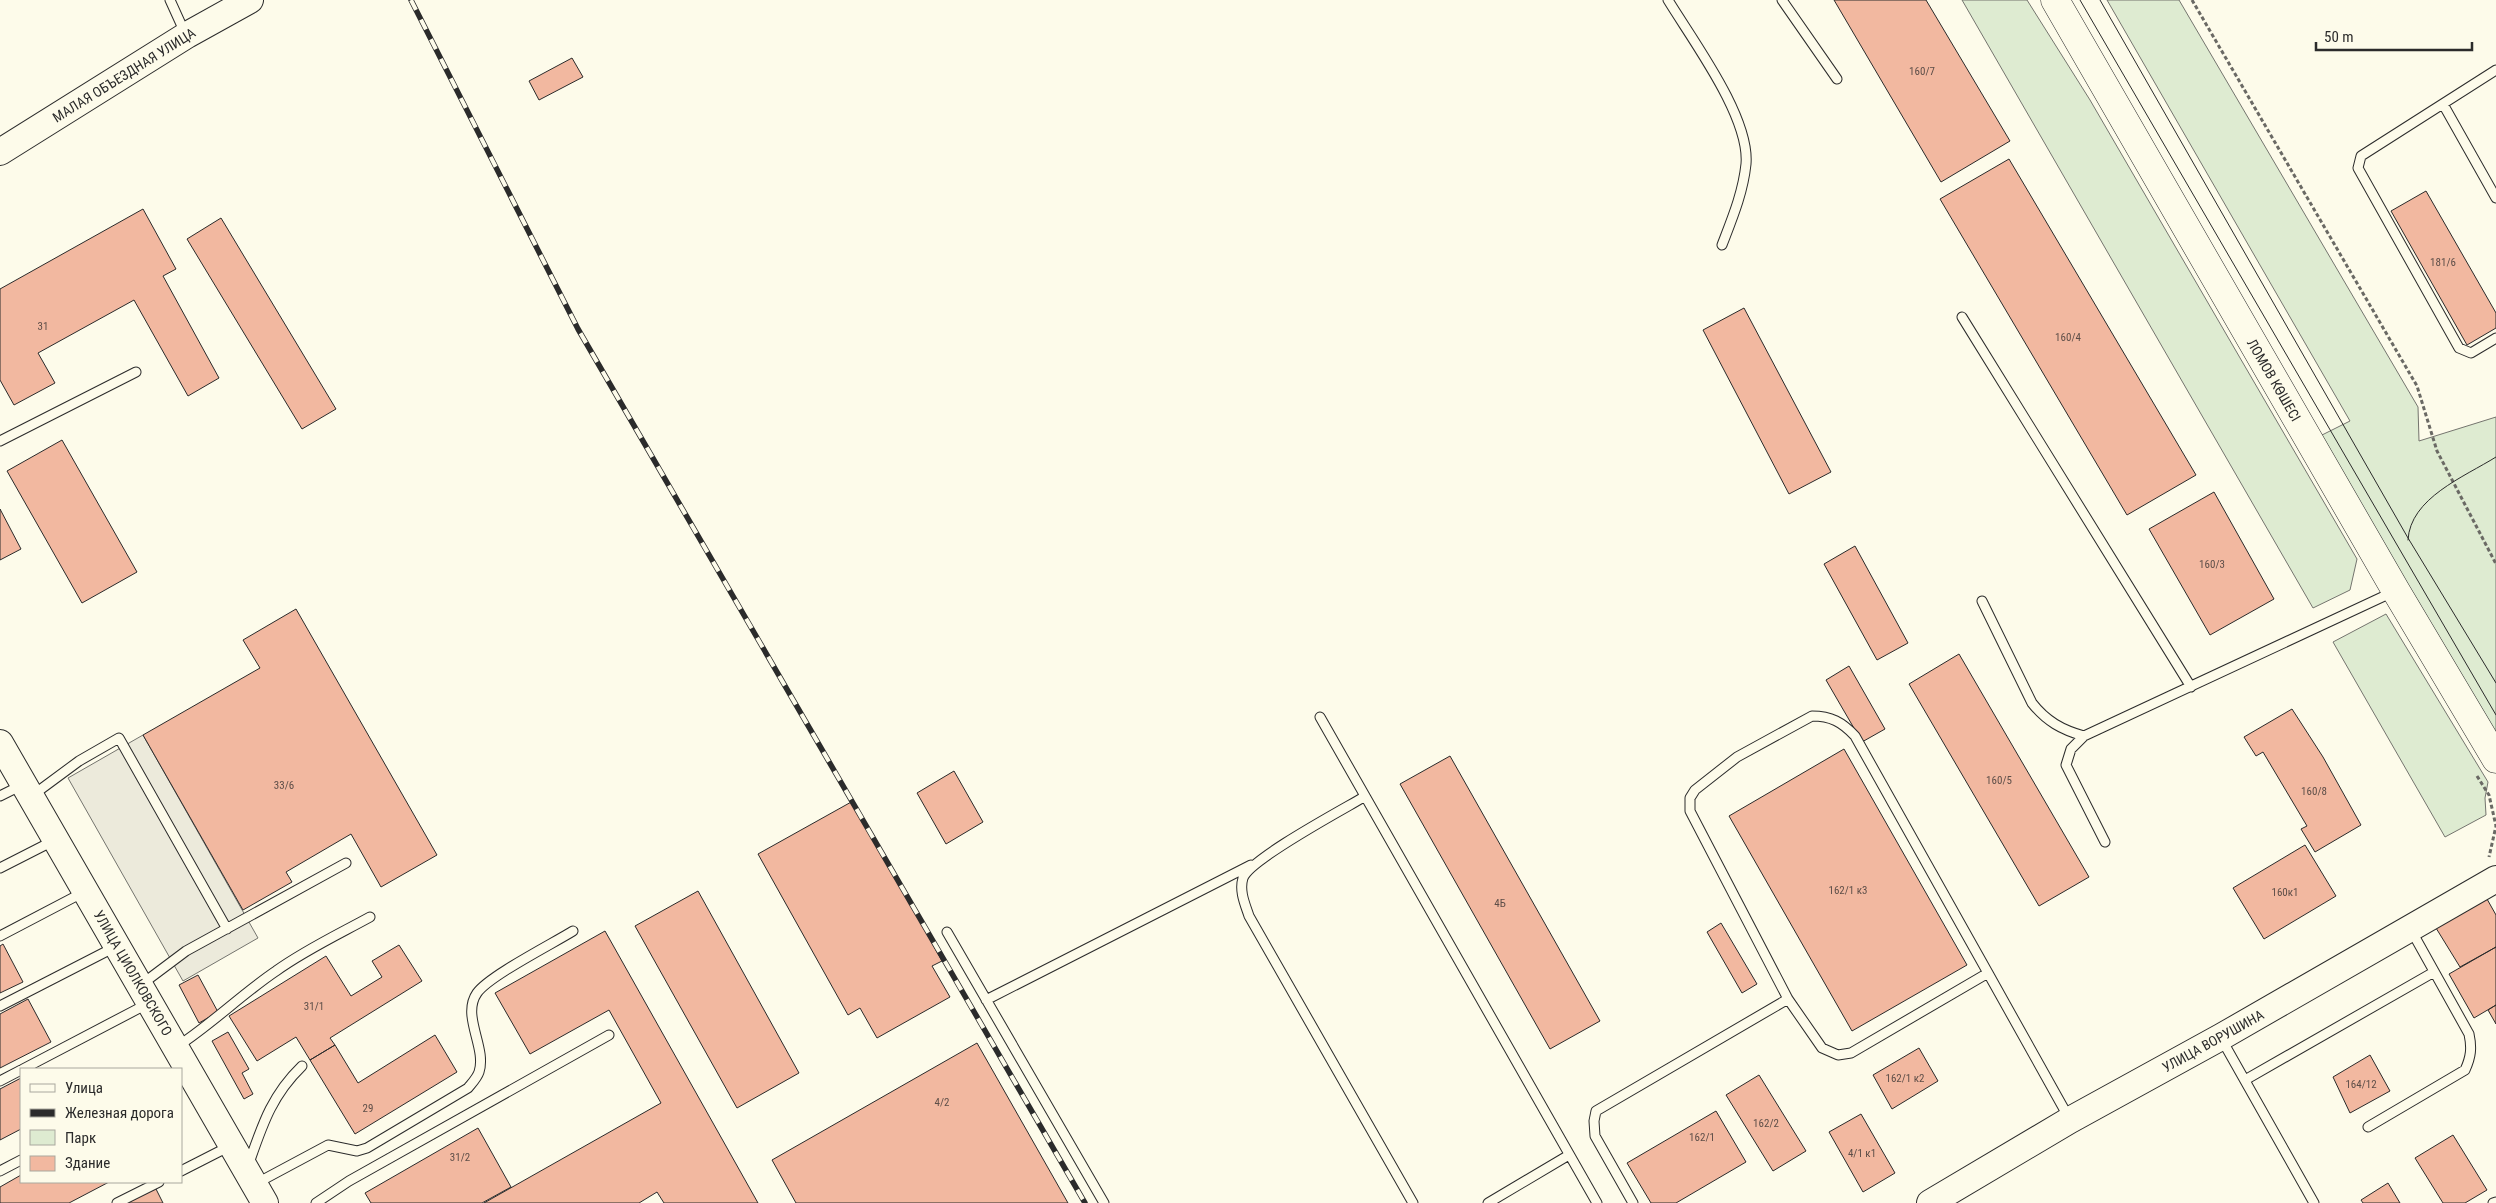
<svg xmlns="http://www.w3.org/2000/svg" width="2496" height="1203" viewBox="0 0 2496 1203" font-family="'Roboto Condensed',sans-serif">
  <rect width="100%" height="100%" fill="#fdfbea"/>
  <path fill="#deebd1" stroke="#74746e" d="M 1962,0 L 2027,0 L 2090,100 L 2357,559 L 2350,590 L 2313,608 Z
    M 2107,0 L 2179,0 L 2418,407 L 2419,441 L 2496,417 L 2496,738 L 2318,437 L 2350,421 Z
    M 2386,614 L 2488,782 L 2485,798 L 2486,815 L 2445,837 L 2333,642 Z"/>
  <path fill="#eceadb" stroke="#74746e" d="M 143,735 L 258,938 L 183,981 L 68,778 Z"/>
  <path fill="#f2b8a0" stroke="#2b2b2b" d="M 1834,0 L 1926,0 L 2010,141 L 1941,182 Z
    M 572,58 L 583,77 L 539,100 L 529,81 Z
    M 2009,159 L 2196,475 L 2127,515 L 1940,199 Z
    M 2426,191 L 2496,313 L 2496,328 L 2467,345 L 2391,211 Z
    M 143,209 L 176,269 L 163,276 L 219,378 L 188,396 L 134,300 L 38,353 L 55,383 L 14,405 L 0,380 L 0,289 Z
    M 221,218 L 336,409 L 302,429 L 187,239 Z
    M 1744,308 L 1831,472 L 1789,494 L 1703,330 Z
    M 62,440 L 137,572 L 82,603 L 7,471 Z
    M 2214,492 L 2274,599 L 2210,635 L 2149,529 Z
    M 0,509 L 21,549 L 0,560 Z
    M 1855,546 L 1908,643 L 1877,660 L 1824,564 Z
    M 296,609 L 437,855 L 381,887 L 351,834 L 286,872 L 292,882 L 243,910 L 143,735 L 260,668 L 243,640 Z
    M 1959,654 L 2089,877 L 2039,906 L 1909,684 Z
    M 1849,666 L 1885,729 L 1862,742 L 1826,680 Z
    M 2292,709 L 2323,757 L 2361,825 L 2315,852 L 2301,829 L 2307,826 L 2263,752 L 2256,756 L 2244,737 Z
    M 1844,749 L 1967,965 L 1852,1031 L 1729,816 Z
    M 1450,756 L 1600,1021 L 1550,1049 L 1400,784 Z
    M 954,771 L 983,822 L 946,844 L 917,793 Z
    M 853,801 L 942,961 L 932,966 L 950,997 L 877,1038 L 860,1008 L 848,1015 L 758,854 Z
    M 2305,845 L 2336,896 L 2264,939 L 2233,888 Z
    M 698,891 L 799,1073 L 737,1108 L 635,926 Z
    M 2487,899 L 2496,915 L 2496,947 L 2460,967 L 2436,928 Z
    M 1721,923 L 1757,984 L 1742,993 L 1707,932 Z
    M 605,931 L 758,1203 L 664,1203 L 657,1192 L 639,1203 L 484,1203 L 661,1103 L 609,1010 L 530,1054 L 495,993 Z
    M 3,944 L 23,982 L 0,993 L 0,946 Z
    M 399,945 L 422,981 L 330,1038 L 335,1045 L 310,1060 L 296,1037 L 257,1061 L 229,1016 L 326,956 L 351,996 L 382,977 L 372,961 Z
    M 2496,947 L 2496,1005 L 2474,1018 L 2449,974 Z
    M 198,975 L 218,1012 L 199,1023 L 179,985 Z
    M 28,999 L 51,1042 L 0,1068 L 0,1014 Z
    M 2496,1005 L 2496,1024 L 2488,1010 Z
    M 228,1032 L 249,1069 L 242,1073 L 253,1094 L 244,1099 L 212,1041 Z
    M 435,1035 L 457,1072 L 355,1134 L 310,1060 L 335,1045 L 358,1083 Z
    M 977,1043 L 1068,1203 L 796,1203 L 772,1160 Z
    M 1919,1048 L 1938,1081 L 1892,1109 L 1873,1075 Z
    M 2370,1055 L 2390,1091 L 2350,1113 L 2333,1077 Z
    M 1759,1075 L 1806,1151 L 1773,1171 L 1726,1095 Z
    M 21,1078 L 21,1129 L 0,1140 L 0,1089 Z
    M 1716,1111 L 1746,1162 L 1676,1203 L 1651,1203 L 1627,1163 Z
    M 1861,1114 L 1895,1173 L 1863,1192 L 1829,1132 Z
    M 478,1128 L 511,1187 L 482,1203 L 371,1203 L 365,1193 Z
    M 2453,1135 L 2487,1190 L 2465,1203 L 2443,1203 L 2415,1158 Z
    M 21,1175 L 21,1182 L 109,1182 L 69,1203 L 0,1203 L 0,1187 Z
    M 2388,1183 L 2400,1203 L 2363,1203 L 2361,1200 Z
    M 154,1185 L 163,1203 L 121,1203 Z"/>
  <g fill="none" stroke-linecap="round" stroke-linejoin="round">
    <defs>
      <path id="lane" d="M 170,0 L 185,33
        M 1668,0 C 1693,41 1750,117 1746,164 C 1743,193 1732,219 1722,245
        M 1782,0 L 1837,79
        M 2496,70 L 2361,156 L 2358,168 L 2459,348 L 2471,353 L 2496,338
        M 2443,104 L 2496,198
        M 1962,317 L 2191,687
        M 0,441 L 136,372
        M 1982,601 L 2032,703 C 2046,721 2062,730 2084,736
        M 1812,716 C 1831,716 1842,722 1855,736 L 1988,973 L 1851,1053 L 1838,1055 L 1822,1048 L 1788,999 L 1690,811 L 1690,798 L 1695,790 L 1737,757 Z
        M 1320,717 L 1597,1203
        M 33,795 L 79,761 L 119,738 L 227,929
        M 0,796 L 22,785
        M 1364,797 C 1342,810 1250,859 1243,878 C 1239,891 1245,904 1249,916 L 1413,1203
        M 2105,842 L 2066,765 L 2071,749 L 2084,736 L 2393,592
        M 0,868 L 53,841
        M 947,932 L 1104,1203
        M 0,936 L 84,892
        M 1988,973 L 2069,1118
        M 142,984 L 186,951 L 346,863
        M 986,1000 L 1251,865
        M 0,1006 L 115,947
        M 2222,1040 L 2314,1203
        M 178,1046 C 213,1023 242,994 276,971 C 305,950 339,934 370,917
        M 23,1069 L 149,1003
        M 2245,1080 L 2434,972
        M 0,1081 L 21,1070
        M 2368,1127 L 2465,1070 C 2471,1057 2472,1048 2469,1034 L 2411,930
        M 248,1166 C 262,1126 271,1096 302,1066
        M 0,1171 L 21,1160
        M 181,1171 L 230,1146
        M 257,1183 L 328,1145 L 357,1151 L 367,1148 L 468,1088 C 472,1083 477,1078 479,1072 C 487,1047 461,1016 477,993 C 489,976 552,944 573,931
        M 117,1203 L 159,1182
        M 316,1203 L 349,1181 L 609,1035
        M 1488,1203 L 1569,1155
        M 1633,1203 L 1595,1136 L 1594,1121 L 1596,1111 L 1788,999
        M 2493,1203 L 2496,1202"/>
      <path id="secondary" d="M 0,152 L 187,35 L 250,0
        M 0,743 L 265,1203
        M 1930,1203 L 2070,1120 L 2221,1037 L 2496,879"/>
      <path id="primary" d="M 2055,0 L 2396,591 L 2496,759"/>
    </defs>
    <use href="#lane" stroke="#2b2b2b" stroke-width="11"/>
    <use href="#secondary" stroke="#2b2b2b" stroke-width="28"/>
    <use href="#primary" stroke="#2b2b2b" stroke-width="29"/>
    <path stroke="#6a6964" stroke-width="3" stroke-dasharray="4 2.5" stroke-linecap="butt" d="M 2192,0 L 2417,386 L 2437,451 L 2496,564
      M 2477,776 L 2489,795 L 2496,826 L 2489,857"/>
    <use href="#lane" stroke="#fdfbea" stroke-width="9"/>
    <use href="#secondary" stroke="#fdfbea" stroke-width="26"/>
    <use href="#primary" stroke="#fdfbea" stroke-width="28"/>
    <path stroke="#2b2b2b" stroke-width="1" d="M 2080,0 L 2496,715
      M 2100,0 L 2408,538 L 2496,683
      M 2408,540 C 2410,498 2464,477 2496,457"/>
    <defs>
      <path id="rail" d="M 411,0 L 578,329 L 1085,1203"/>
    </defs>
    <use href="#rail" stroke="#2b2b2b" stroke-width="5.5"/>
    <use href="#rail" stroke="#fdfbea" stroke-width="4" stroke-dasharray="11" stroke-linecap="butt"/>
  </g>
  <g text-anchor="middle" dominant-baseline="central" stroke-width="4" stroke-linejoin="round" paint-order="stroke">
    <g font-size="11" fill="#5d4e48">
      <text x="1922" y="71">160/7</text>
      <text x="2443" y="262">181/6</text>
      <text x="43" y="326">31</text>
      <text x="2068" y="337">160/4</text>
      <text x="2212" y="564">160/3</text>
      <text x="1999" y="780">160/5</text>
      <text x="284" y="785">33/6</text>
      <text x="2314" y="791">160/8</text>
      <text x="1848" y="890">162/1 к3</text>
      <text x="2285" y="892">160к1</text>
      <text x="1500" y="903">4Б</text>
      <text x="314" y="1006">31/1</text>
      <text x="1905" y="1078">162/1 к2</text>
      <text x="2361" y="1084">164/12</text>
      <text x="942" y="1102">4/2</text>
      <text x="368" y="1108">29</text>
      <text x="1766" y="1123">162/2</text>
      <text x="1702" y="1137">162/1</text>
      <text x="1862" y="1153">4/1 к1</text>
      <text x="460" y="1157">31/2</text>
    </g>
    <g font-size="14" fill="#2b2b2b" stroke="#fdfbea">
      <text transform="translate(124 75) rotate(-32)">МАЛАЯ ОБЪЕЗДНАЯ УЛИЦА</text>
      <text transform="translate(2274 380) rotate(60)">ЛОМОВ КӨШЕСІ</text>
      <text transform="translate(133 973) rotate(60)">УЛИЦА ЦИОЛКОВСКОГО</text>
      <text transform="translate(2213 1041) rotate(-29)">УЛИЦА ВОРУШИНА</text>
    </g>
  </g>
  <rect x="20" y="1068" width="162" height="115" fill="#fdfbea" stroke="#a9a89e"/>
  <rect x="30" y="1084" width="25" height="8" fill="#fdfbea" stroke="#a9a89e"/>
  <text x="65" y="1093" font-size="15" fill="#2b2b2b">Улица</text>
  <rect x="30" y="1109" width="25" height="8" fill="#2b2b2b" stroke="#a9a89e"/>
  <text x="65" y="1118" font-size="15" fill="#2b2b2b">Железная дорога</text>
  <rect x="30" y="1130" width="25" height="15" fill="#deebd1" stroke="#a9a89e"/>
  <text x="65" y="1143" font-size="15" fill="#2b2b2b">Парк</text>
  <rect x="30" y="1156" width="25" height="15" fill="#f2b8a0" stroke="#a9a89e"/>
  <text x="65" y="1168" font-size="15" fill="#2b2b2b">Здание</text>
  <path d="M2316 42v8h156v-8" fill="none" stroke="#2b2b2b" stroke-width="2.5"/>
  <text x="2324" y="42" font-size="15" fill="#2b2b2b" stroke="#fdfbea" stroke-width="4" paint-order="stroke">50 m</text>
</svg>
